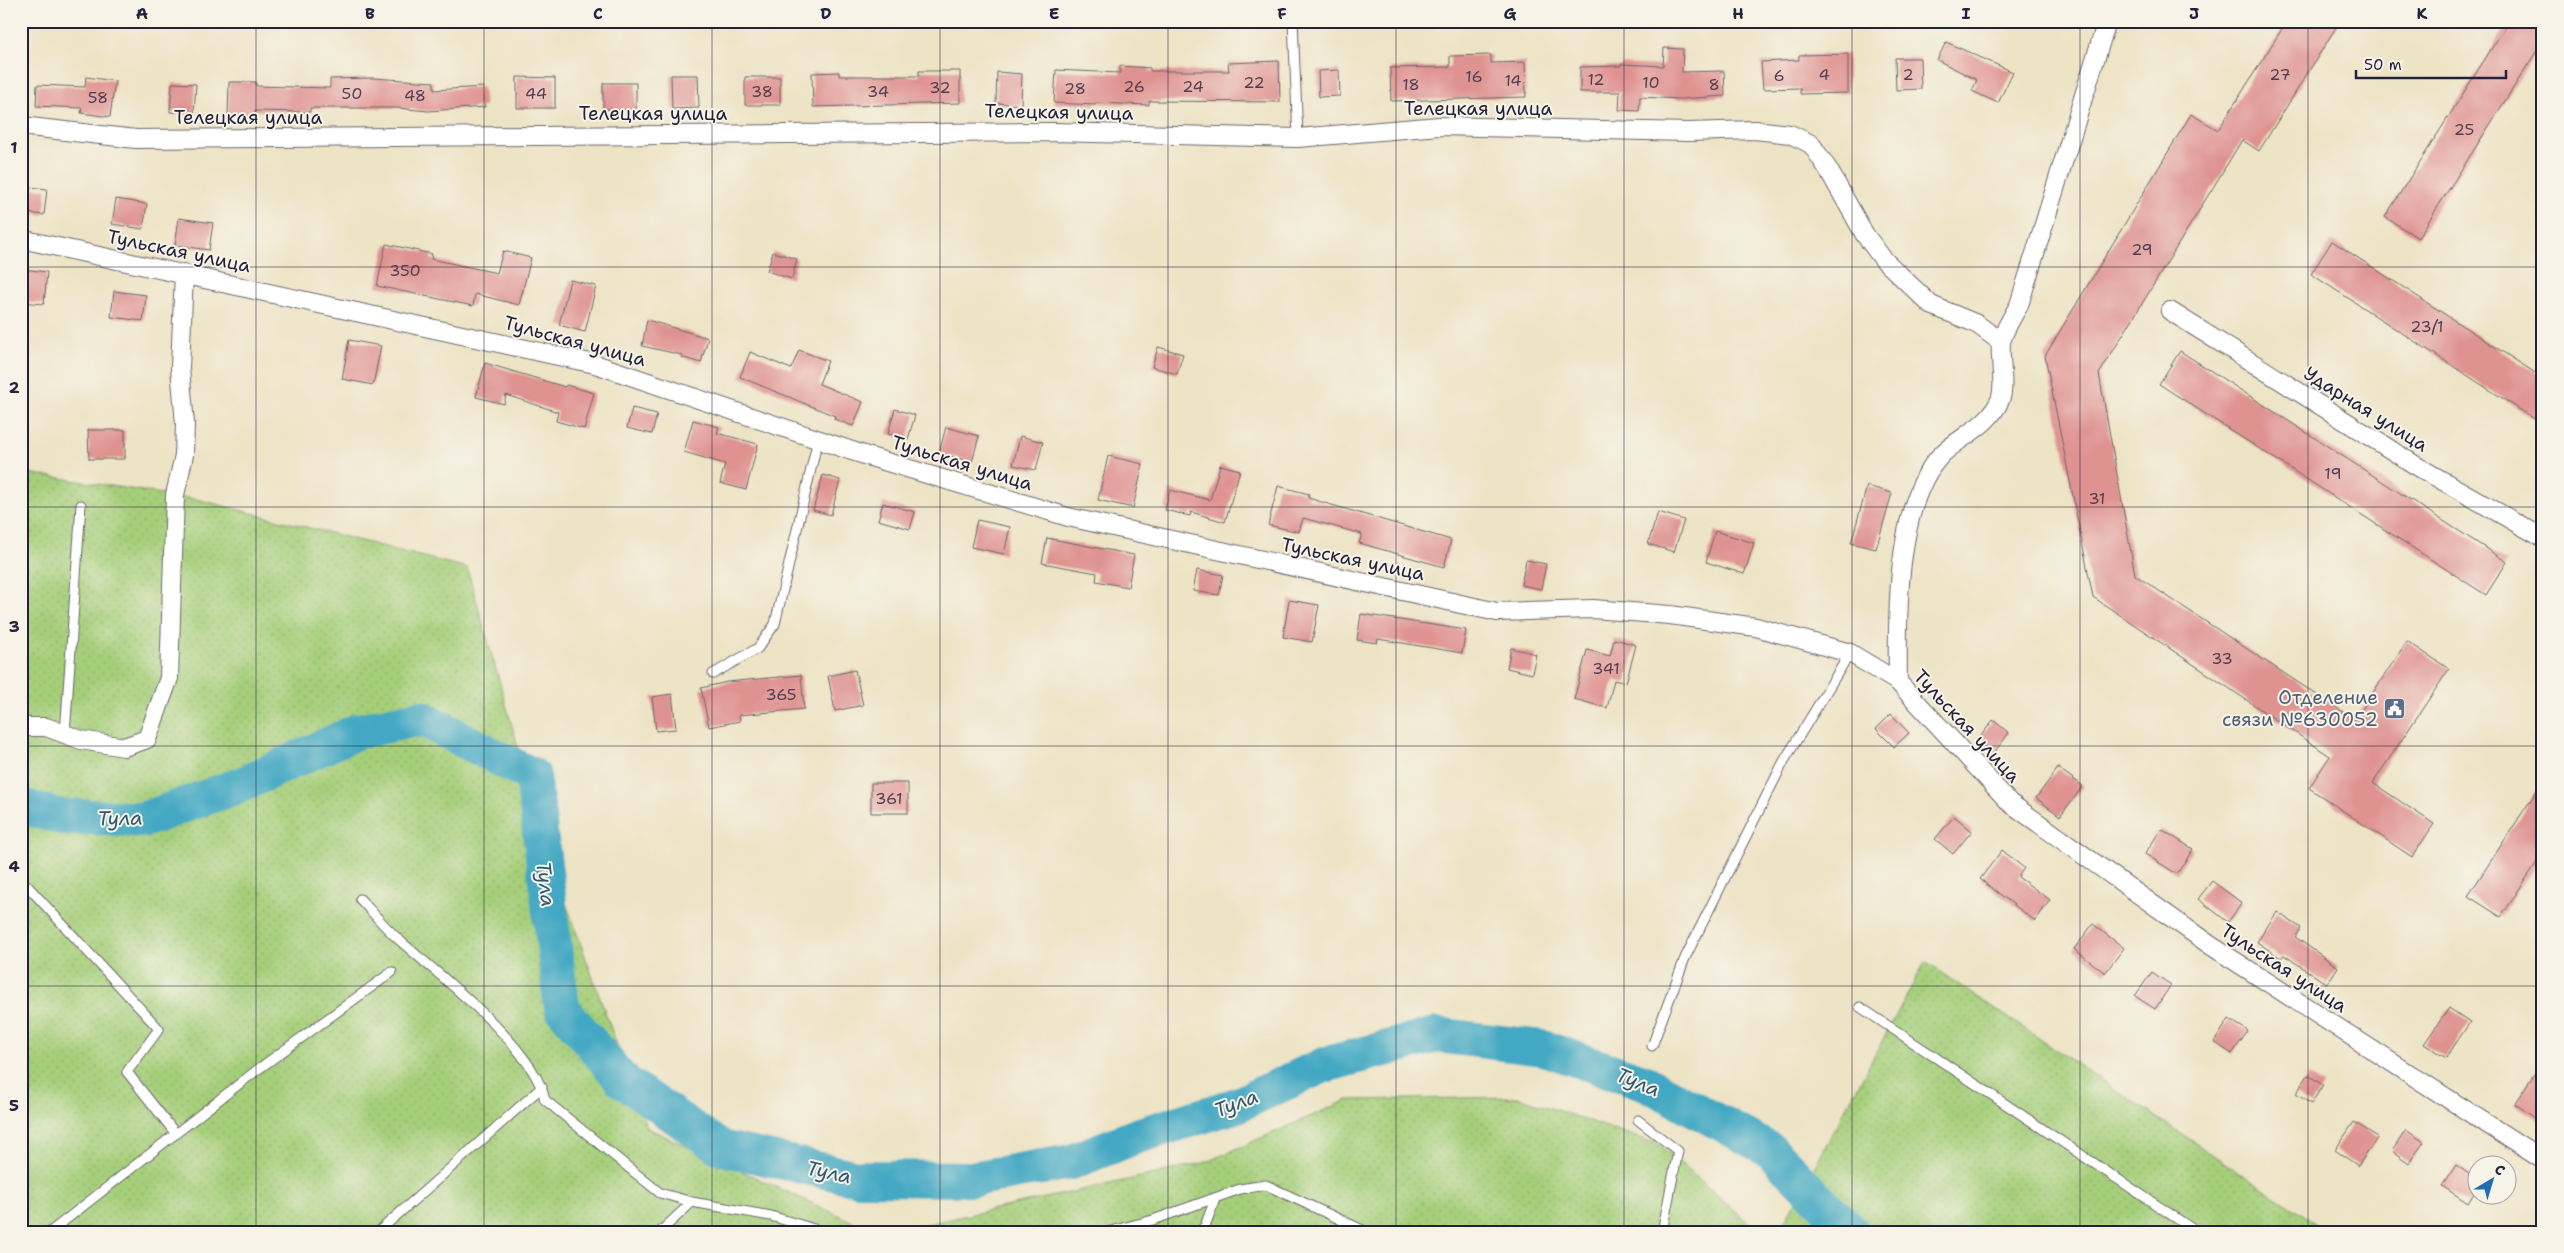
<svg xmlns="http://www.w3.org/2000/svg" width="2564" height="1253" viewBox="0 0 2564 1253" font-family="'Shantell Sans',sans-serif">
  <defs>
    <pattern id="park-dots" width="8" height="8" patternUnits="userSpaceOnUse" patternTransform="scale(1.25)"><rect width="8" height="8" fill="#a6cf7a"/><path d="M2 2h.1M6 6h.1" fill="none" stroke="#8fb16a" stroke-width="1.8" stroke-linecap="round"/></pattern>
  </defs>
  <rect width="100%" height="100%" fill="#f7f3e8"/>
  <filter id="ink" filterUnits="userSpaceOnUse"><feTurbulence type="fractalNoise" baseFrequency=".02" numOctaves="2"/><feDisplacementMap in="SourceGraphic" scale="10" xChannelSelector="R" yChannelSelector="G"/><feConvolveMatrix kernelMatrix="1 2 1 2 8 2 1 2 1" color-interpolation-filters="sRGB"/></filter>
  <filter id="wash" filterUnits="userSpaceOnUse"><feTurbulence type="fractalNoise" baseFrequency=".0096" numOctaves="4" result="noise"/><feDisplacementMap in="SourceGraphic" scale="20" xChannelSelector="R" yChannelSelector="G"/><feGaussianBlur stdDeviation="1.12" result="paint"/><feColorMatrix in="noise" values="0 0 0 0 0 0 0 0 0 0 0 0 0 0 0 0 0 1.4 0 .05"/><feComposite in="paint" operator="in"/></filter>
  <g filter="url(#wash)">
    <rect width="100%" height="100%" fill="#ede3c5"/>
    <path fill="url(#park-dots)" stroke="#64785a" d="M 21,472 L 200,500 L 467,568 L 550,859 L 647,1128 L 875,1232 L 21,1232 Z
      M 1925,962 L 2328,1232 L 1779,1232 Z
      M 1518,1097 L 1660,1145 L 1759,1232 L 891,1232 L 1204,1163 L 1348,1100 Z"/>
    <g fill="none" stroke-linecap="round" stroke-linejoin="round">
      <path stroke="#43a8c3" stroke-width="36" d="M 21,806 L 62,817 L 96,817 L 143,820 L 243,784 L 358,731 L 421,718 L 533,776 L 562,1008 L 622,1080 L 721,1148 L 857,1178 L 972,1179 L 1071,1162 L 1137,1136 L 1237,1105 L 1324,1065 L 1436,1035 L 1543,1048 L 1646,1083 L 1770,1150 L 1852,1232"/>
    </g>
    <g id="blocks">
      <path fill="#df9391" d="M 2287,21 L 2340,21 L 2259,151 L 2242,140 L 2099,374 L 2135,575 L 2355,720 L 2407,641 L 2449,669 L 2373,783 L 2434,824 L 2412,857 L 2309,788 L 2330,756 L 2093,597 L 2045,356 L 2191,114 L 2218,130 Z
        M 2509,21 L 2543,21 L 2543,41 L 2418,238 L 2385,217 Z
        M 1946,42 L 2013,72 L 1998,103 L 1972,91 L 1977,80 L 1937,60 Z
        M 1664,48 L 1683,49 L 1682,72 L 1724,71 L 1725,96 L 1680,99 L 1640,97 L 1639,111 L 1619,110 L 1620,92 L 1580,92 L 1580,67 L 1621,66 L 1621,64 L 1663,66 Z
        M 1848,54 L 1848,93 L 1800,94 L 1800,88 L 1763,89 L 1761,62 L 1799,60 L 1799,55 Z
        M 1491,55 L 1491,63 L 1525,62 L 1526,97 L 1391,101 L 1390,68 L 1450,67 L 1450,56 Z
        M 1895,58 L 1920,58 L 1921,89 L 1896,90 Z
        M 1279,61 L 1280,102 L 1149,101 L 1149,105 L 1095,103 L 1095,105 L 1054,103 L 1056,70 L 1120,73 L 1120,66 L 1150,68 L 1150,71 L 1229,71 L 1228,63 Z
        M 1339,70 L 1340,96 L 1319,97 L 1318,71 Z
        M 919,71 L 960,71 L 960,103 L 813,107 L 812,73 L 839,72 L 839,76 L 919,76 Z
        M 997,72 L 1022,74 L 1021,105 L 996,103 Z
        M 671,75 L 698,75 L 699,108 L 672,109 Z
        M 86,77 L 115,81 L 110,117 L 81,113 L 82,108 L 36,106 L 37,85 L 85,87 Z
        M 517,77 L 555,78 L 555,108 L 517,108 Z
        M 745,77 L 780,77 L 780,105 L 745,105 Z
        M 373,78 L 434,82 L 434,90 L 483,87 L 485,107 L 428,111 L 397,108 L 310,108 L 310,112 L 255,111 L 255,116 L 228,116 L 229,82 L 256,82 L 256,86 L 330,88 L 330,79 Z
        M 172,83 L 196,84 L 194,113 L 170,112 Z
        M 603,83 L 636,83 L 636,110 L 603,109 Z
        M 21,186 L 47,189 L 44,215 L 21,212 Z
        M 116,199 L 147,204 L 143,229 L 112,224 Z
        M 179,218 L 213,223 L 209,250 L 175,245 Z
        M 2332,241 L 2543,378 L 2543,410 L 2536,420 L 2311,274 Z
        M 386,244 L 432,254 L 431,259 L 497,273 L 503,251 L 531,258 L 519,305 L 475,294 L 473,306 L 377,286 Z
        M 773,252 L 797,259 L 792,279 L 767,271 Z
        M 21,269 L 47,272 L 44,304 L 21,302 Z
        M 570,280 L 596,286 L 585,332 L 559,325 Z
        M 114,291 L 146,295 L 143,321 L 111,317 Z
        M 647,320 L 708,338 L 701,363 L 681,357 L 682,355 L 642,346 Z
        M 349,340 L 381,346 L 373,385 L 342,379 Z
        M 1158,347 L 1183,354 L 1177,374 L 1152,367 Z
        M 799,350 L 828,361 L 819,384 L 863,402 L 853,426 L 834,419 L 835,416 L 740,377 L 750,352 L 791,369 Z
        M 2180,351 L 2507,562 L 2486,595 L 2159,384 Z
        M 485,363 L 565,387 L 566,385 L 594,393 L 584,429 L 556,421 L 558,412 L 506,395 L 504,404 L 476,397 Z
        M 632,408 L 657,414 L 652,434 L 627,428 Z
        M 895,409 L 915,415 L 908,439 L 888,434 Z
        M 693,420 L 719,427 L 717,433 L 758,444 L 746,490 L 720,483 L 725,464 L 684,452 Z
        M 946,427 L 979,436 L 972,462 L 939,453 Z
        M 88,430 L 125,430 L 125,459 L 89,459 Z
        M 1020,436 L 1043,442 L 1036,470 L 1013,465 Z
        M 1108,456 L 1143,464 L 1133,508 L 1098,500 Z
        M 1220,465 L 1240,470 L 1225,522 L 1191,512 L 1190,516 L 1165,510 L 1170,490 L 1210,500 Z
        M 823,475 L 840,480 L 831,515 L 813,510 Z
        M 1278,486 L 1309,494 L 1308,498 L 1451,540 L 1444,567 L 1359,543 L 1362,534 L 1303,518 L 1299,532 L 1268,525 Z
        M 1867,486 L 1892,493 L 1876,549 L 1851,543 Z
        M 883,503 L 915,512 L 910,529 L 878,520 Z
        M 1658,512 L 1684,520 L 1674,552 L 1648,544 Z
        M 977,520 L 1010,527 L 1004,554 L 971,547 Z
        M 1715,531 L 1754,543 L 1744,574 L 1706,562 Z
        M 1047,538 L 1134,555 L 1128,587 L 1096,581 L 1097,573 L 1042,563 Z
        M 1526,560 L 1546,564 L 1541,589 L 1521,585 Z
        M 1197,570 L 1223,575 L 1219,595 L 1193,591 Z
        M 1289,600 L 1319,605 L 1312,642 L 1283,637 Z
        M 1361,614 L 1466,630 L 1462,653 L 1378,639 L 1377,643 L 1357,640 Z
        M 1614,639 L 1636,645 L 1626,683 L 1614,680 L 1607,708 L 1574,699 L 1587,650 L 1610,656 Z
        M 1511,648 L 1536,654 L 1532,674 L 1507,668 Z
        M 855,670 L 863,705 L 835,711 L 828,676 Z
        M 801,675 L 804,709 L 739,715 L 740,721 L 709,727 L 701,688 L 727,682 Z
        M 672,694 L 676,729 L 656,731 L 652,697 Z
        M 1891,714 L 1909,733 L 1894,747 L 1876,729 Z
        M 1993,720 L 2009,733 L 1993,754 L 1977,741 Z
        M 2058,768 L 2083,786 L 2060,816 L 2036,798 Z
        M 2543,781 L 2543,853 L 2501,917 L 2468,896 Z
        M 871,783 L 908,783 L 908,813 L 871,813 Z
        M 1954,816 L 1972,831 L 1953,854 L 1935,839 Z
        M 2161,829 L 2193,849 L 2177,874 L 2145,854 Z
        M 2002,850 L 2024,868 L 2018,877 L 2050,900 L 2035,921 L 1980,879 Z
        M 2212,881 L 2242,903 L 2228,922 L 2198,899 Z
        M 2277,912 L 2301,928 L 2295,937 L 2338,967 L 2327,984 L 2284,955 L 2281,958 L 2257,942 Z
        M 2093,924 L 2124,948 L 2105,973 L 2074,949 Z
        M 2152,972 L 2171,985 L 2155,1009 L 2135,996 Z
        M 2449,1008 L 2470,1022 L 2446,1058 L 2424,1044 Z
        M 2229,1019 L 2248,1031 L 2232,1054 L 2214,1042 Z
        M 2543,1061 L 2543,1123 L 2514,1104 Z
        M 2308,1075 L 2323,1085 L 2311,1104 L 2296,1094 Z
        M 2354,1122 L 2378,1137 L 2358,1166 L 2335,1150 Z
        M 2406,1130 L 2424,1142 L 2409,1163 L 2392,1151 Z
        M 2456,1165 L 2476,1179 L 2476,1190 L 2468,1203 L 2442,1186 Z"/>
    </g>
  </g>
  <g filter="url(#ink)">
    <use href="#blocks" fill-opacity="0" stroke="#69666b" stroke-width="1"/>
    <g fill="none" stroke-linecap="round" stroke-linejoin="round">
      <defs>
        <path id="lane" d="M 1293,21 L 1298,138
          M 713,674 L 758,648 L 775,624 L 818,439
          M 65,734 L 81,505
          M 21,879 L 159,1029 L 127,1072 L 176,1134
          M 360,899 C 372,912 384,926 397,938 C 438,975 534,1046 545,1100 L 660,1193 L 692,1202 L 771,1216 L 824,1232
          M 1860,1007 L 2197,1232
          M 1652,1046 L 1685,958 L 1723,882 L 1784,761 L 1850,653
          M 1638,1120 L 1678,1151 L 1662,1232
          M 50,1232 L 257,1070 L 392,972
          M 378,1232 L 542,1087
          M 660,1232 L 692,1202
          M 1107,1232 L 1153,1220 L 1240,1189 L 1266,1185 L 1367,1232
          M 1199,1232 L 1205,1226 L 1215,1199"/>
        <path id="street" d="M 21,126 L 136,139 L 1052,132 L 1298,138 L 1439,126 L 1688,132 L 1755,130 L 1790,134 L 1811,144 L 1828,169 L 1865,235 L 1883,259 L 1931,305 L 1977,324 L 2001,342
          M 21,239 L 595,364 L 867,456 L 1068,517 L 1497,612 L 1593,609 L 1670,615 L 1756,627 L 1850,653 L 1898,682 L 2010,803 L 2210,945 L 2543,1160
          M 2170,311 L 2415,465 L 2543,538
          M 1898,682 C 1897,619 1895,502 1942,454 C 1961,436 1989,426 2000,400 C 2006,387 1999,358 2001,343 C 2003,331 2013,316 2019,305 L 2107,21
          M 21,727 L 46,727 L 81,740 L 124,747 L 147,739 L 169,678 L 175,495 L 184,455 L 185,424 L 180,368 L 184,273"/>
      </defs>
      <use href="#lane" stroke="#69666b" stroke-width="11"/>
      <use href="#street" stroke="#69666b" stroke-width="20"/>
      <use href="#lane" stroke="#fff" stroke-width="9"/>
      <use href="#street" stroke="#fff" stroke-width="18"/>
    </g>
  </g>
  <path fill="none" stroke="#22223b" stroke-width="1" stroke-opacity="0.55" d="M 256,21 L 256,1232M 484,21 L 484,1232M 712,21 L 712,1232M 940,21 L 940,1232M 1168,21 L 1168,1232M 1396,21 L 1396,1232M 1624,21 L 1624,1232M 1852,21 L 1852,1232M 2080,21 L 2080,1232M 2308,21 L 2308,1232M 21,267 L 2543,267M 21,507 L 2543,507M 21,746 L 2543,746M 21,986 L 2543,986"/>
  <defs>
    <symbol id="civic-square" viewBox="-11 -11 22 22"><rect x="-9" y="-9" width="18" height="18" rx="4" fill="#5c6f8a" stroke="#f7f3e8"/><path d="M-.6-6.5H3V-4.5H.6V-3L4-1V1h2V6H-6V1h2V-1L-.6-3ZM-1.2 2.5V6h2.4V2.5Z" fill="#fff"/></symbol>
  </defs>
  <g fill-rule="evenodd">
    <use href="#civic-square" x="2382" y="696" width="25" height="25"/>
  </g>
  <g text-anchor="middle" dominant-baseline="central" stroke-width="4" stroke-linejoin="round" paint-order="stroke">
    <g font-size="16" fill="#513e50">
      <text x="1824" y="74">4</text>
      <text x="1908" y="74">2</text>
      <text x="2280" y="74">27</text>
      <text x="1779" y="75">6</text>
      <text x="1474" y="76">16</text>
      <text x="1596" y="79">12</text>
      <text x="1513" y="80">14</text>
      <text x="1254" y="82">22</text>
      <text x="1651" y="82">10</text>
      <text x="1411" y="84">18</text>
      <text x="1714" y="84">8</text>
      <text x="1134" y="86">26</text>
      <text x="1193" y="86">24</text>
      <text x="940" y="87">32</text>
      <text x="1075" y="88">28</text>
      <text x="762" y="91">38</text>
      <text x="878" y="91">34</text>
      <text x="352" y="93">50</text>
      <text x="536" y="93">44</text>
      <text x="415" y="95">48</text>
      <text x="98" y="97">58</text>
      <text x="2464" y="129">25</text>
      <text x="2142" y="249">29</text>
      <text x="405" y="270">350</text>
      <text x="2427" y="326">23/1</text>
      <text x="2333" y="473">19</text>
      <text x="2097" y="498">31</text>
      <text x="2222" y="658">33</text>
      <text x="1606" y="668">341</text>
      <text x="781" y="694">365</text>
      <text x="889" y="798">361</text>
    </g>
    <g font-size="19" fill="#22223b" stroke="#f7f3e8">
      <text x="1478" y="108">Телецкая улица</text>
      <text transform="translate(1059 112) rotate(1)">Телецкая улица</text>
      <text x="653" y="113">Телецкая улица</text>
      <text x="248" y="117">Телецкая улица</text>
      <text transform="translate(179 251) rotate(12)">Тульская улица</text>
      <text transform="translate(575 341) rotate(15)">Тульская улица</text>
      <text transform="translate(2366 409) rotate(32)">Ударная улица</text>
      <text transform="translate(962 463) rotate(17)">Тульская улица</text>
      <text transform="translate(1353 559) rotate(12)">Тульская улица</text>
      <text transform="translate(1967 726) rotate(47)">Тульская улица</text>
      <text transform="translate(2284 968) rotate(33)">Тульская улица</text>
    </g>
    <g font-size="19" fill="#4e5e75" stroke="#f7f3e8" text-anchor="end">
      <text x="2378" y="697">Отделение<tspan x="2378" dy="22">связи №630052</tspan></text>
    </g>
    <g font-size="20" font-style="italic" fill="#2f5871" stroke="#f7f3e8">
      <text transform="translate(120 818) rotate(-1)">Тула</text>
      <text transform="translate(546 884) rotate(83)">Тула</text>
      <text transform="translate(1638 1082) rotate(22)">Тула</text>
      <text transform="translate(1236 1103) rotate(-21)">Тула</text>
      <text transform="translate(829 1172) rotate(12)">Тула</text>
    </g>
  </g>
  <rect width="2564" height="1253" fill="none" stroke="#f7f3e8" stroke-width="55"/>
  <g transform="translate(2492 1180) rotate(38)"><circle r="24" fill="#f7f3e8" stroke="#a29fa3"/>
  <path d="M0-4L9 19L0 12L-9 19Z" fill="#1f6fb2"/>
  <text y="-8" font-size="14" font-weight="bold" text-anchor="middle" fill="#22223b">С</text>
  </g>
  <path d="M2356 70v8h150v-8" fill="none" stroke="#22223b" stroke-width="2.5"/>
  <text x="2364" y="70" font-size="15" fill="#22223b" stroke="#f7f3e8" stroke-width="4" paint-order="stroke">50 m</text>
  <rect x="28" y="28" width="2508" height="1198" fill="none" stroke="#22223b" stroke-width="2"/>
  <g font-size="16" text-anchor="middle" font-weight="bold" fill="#22223b">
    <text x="142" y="19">A</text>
    <text x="370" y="19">B</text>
    <text x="598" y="19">C</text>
    <text x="826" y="19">D</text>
    <text x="1054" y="19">E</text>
    <text x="1282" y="19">F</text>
    <text x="1510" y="19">G</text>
    <text x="1738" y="19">H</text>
    <text x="1966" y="19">I</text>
    <text x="2194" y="19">J</text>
    <text x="2422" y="19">K</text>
    <text x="14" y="153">1</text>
    <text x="14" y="393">2</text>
    <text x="14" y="632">3</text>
    <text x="14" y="872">4</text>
    <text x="14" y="1111">5</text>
  </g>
</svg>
